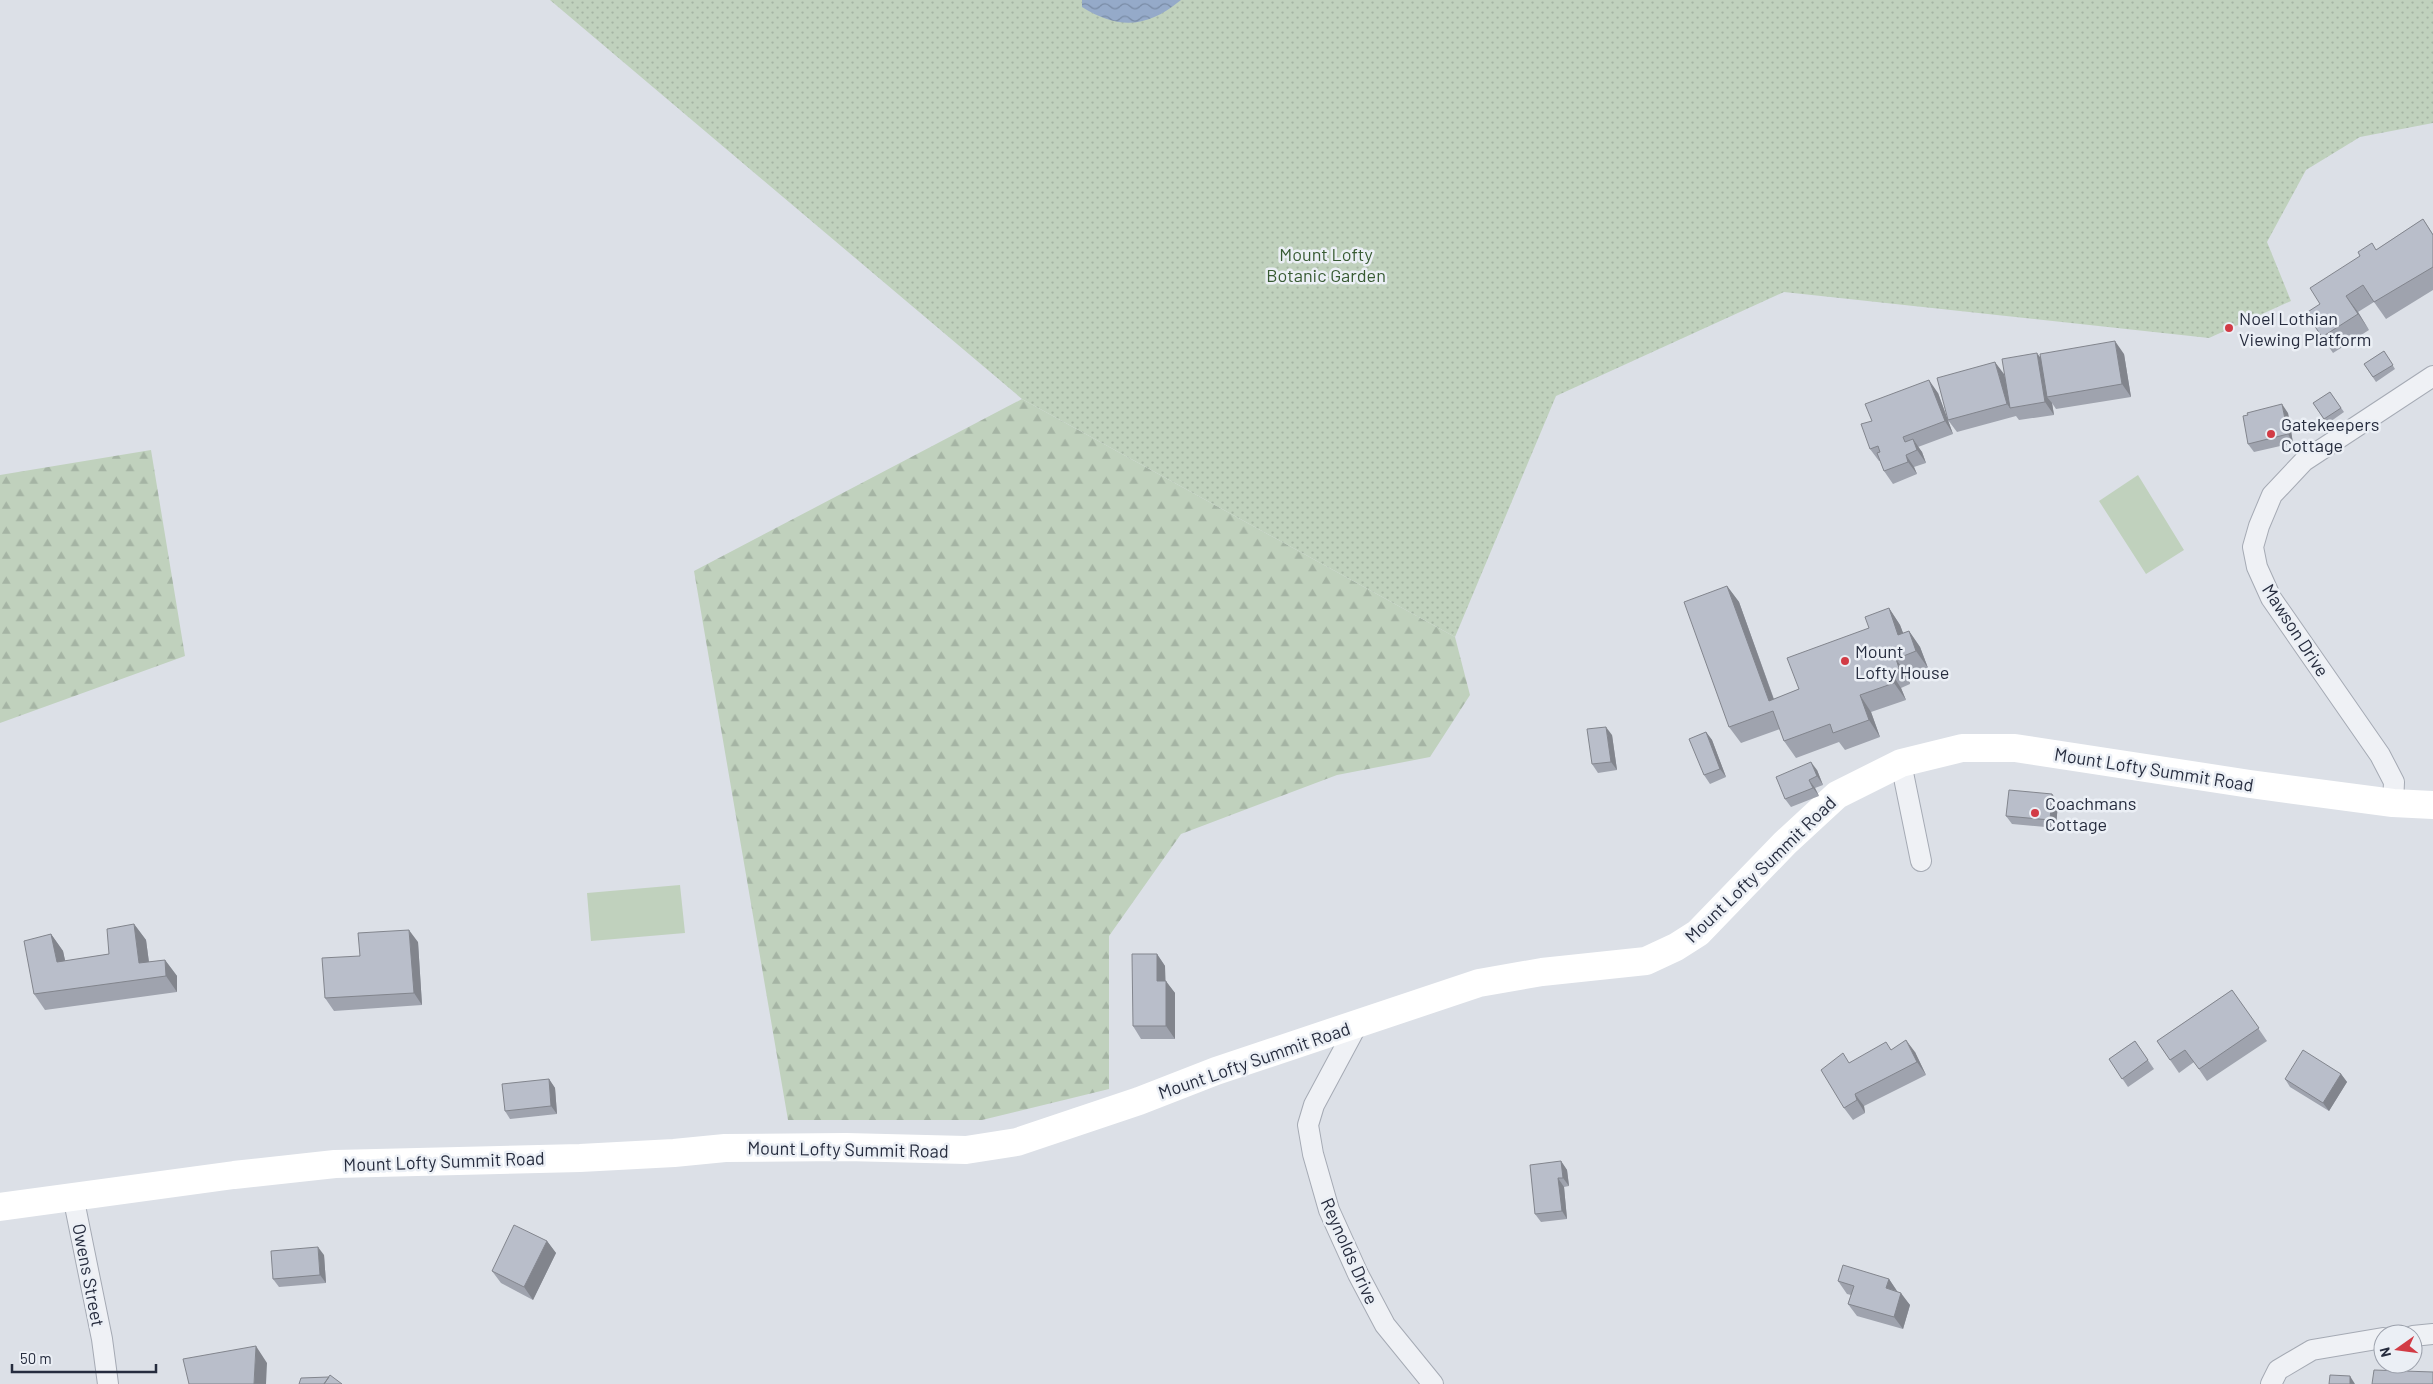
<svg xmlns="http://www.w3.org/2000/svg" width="2433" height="1384" viewBox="0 0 2433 1384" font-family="Barlow,sans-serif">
  <defs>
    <pattern id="forest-firs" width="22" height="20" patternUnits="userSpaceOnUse" patternTransform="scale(1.25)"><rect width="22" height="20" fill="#c0d1bd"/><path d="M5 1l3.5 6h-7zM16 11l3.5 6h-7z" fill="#a5b4a4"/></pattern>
    <pattern id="garden-dots" width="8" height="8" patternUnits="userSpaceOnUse" patternTransform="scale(1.25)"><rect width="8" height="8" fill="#c0d1bd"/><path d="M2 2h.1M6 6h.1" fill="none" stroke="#a5b4a4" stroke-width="1.8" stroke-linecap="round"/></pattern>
    <pattern id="water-waves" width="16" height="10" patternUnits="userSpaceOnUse" patternTransform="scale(1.25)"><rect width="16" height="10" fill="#95aac9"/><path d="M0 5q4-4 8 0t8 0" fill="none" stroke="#798ba5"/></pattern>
  </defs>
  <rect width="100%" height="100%" fill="#dce0e7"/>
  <path fill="url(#forest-firs)" d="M 1022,399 L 1455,637 L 1470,695 L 1430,757 L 1337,775 L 1181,834 L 1109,936 L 1109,1089 L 982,1120 L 788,1120 L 694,571 Z
    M 151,450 L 185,656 L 0,723 L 0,475 Z"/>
  <path fill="url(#garden-dots)" d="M 550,0 L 2433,0 L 2433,123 L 2360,137 L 2306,170 L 2267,242 L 2291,301 L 2209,338 L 1784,292 L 1556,396 L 1455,637 L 1022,399 Z"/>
  <path fill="#c0d1bd" d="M 2138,475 L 2184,550 L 2146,574 L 2099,501 Z
    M 680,885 L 685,933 L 591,941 L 587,893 Z"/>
  <path fill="url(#water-waves)" d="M 1082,0 L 1181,0 C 1147,28 1119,30 1082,7 Z"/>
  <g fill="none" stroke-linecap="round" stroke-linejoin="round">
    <defs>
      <path id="street" d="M 1901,763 L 1921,861
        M 2393,803 L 2394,782 L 2380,755 L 2271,598 L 2257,567 L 2253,547 L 2259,526 L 2272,495 L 2304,461 L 2433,376
        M 1358,1023 L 1314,1105 L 1308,1125 L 1313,1154 L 1329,1210 L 1358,1274 L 1385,1325 L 1433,1384
        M 73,1196 L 102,1339 L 108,1384
        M 2413,1336 L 2433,1334
        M 2271,1384 L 2278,1370 L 2312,1350 L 2383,1338"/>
    </defs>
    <use href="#street" stroke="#a5aab4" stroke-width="22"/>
    <use href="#street" stroke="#eff1f5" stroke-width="20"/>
    <path stroke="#fff" stroke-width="28" d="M 0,1207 L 234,1175 L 335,1164 L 580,1158 L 674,1153 L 725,1148 L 846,1147 L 966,1150 L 1017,1142 L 1139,1101 L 1216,1071 L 1479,983 L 1542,972 L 1646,961 L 1676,947 L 1698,933 L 1785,843 L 1837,795 L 1901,763 L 1962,748 L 2015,748 L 2250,784 L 2393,803 L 2433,805"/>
  </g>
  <path fill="#9fa3ae" d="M 2423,219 L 2433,234 L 2433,290 L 2386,319 L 2374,302 L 2358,312 L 2369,330 L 2333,353 L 2322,337 L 2320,304 L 2376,250 Z
    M 2384,351 L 2395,369 L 2376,382 L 2364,364 Z
    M 2124,354 L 2131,397 L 2056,409 L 2052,403 L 2054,415 L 2019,420 L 2016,416 L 1957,432 L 1948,420 L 2004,374 L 2005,379 L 2041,359 Z
    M 2330,392 L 2344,412 L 2327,424 L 2313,403 Z
    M 1938,393 L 1953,434 L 1918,447 L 1922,452 L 1926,463 L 1914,467 L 1917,474 L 1893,484 L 1884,471 L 1880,461 L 1879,461 L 1870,449 L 1872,421 Z
    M 2288,413 L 2293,443 L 2254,452 L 2248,444 Z
    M 1727,586 L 1739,602 L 1774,699 L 1799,689 L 1869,628 L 1889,608 L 1900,625 L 1903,633 L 1909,631 L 1920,647 L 1928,668 L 1907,675 L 1910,684 L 1901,688 L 1906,700 L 1871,712 L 1880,737 L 1845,750 L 1839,742 L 1796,758 L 1784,741 L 1780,729 L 1741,743 L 1729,727 Z
    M 1706,732 L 1712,740 L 1726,777 L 1710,784 L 1704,775 Z
    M 1612,735 L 1617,770 L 1598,773 L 1592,764 Z
    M 1817,770 L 1823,785 L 1815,788 L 1819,796 L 1791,807 L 1785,799 Z
    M 2052,794 L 2058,802 L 2056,828 L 2012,824 L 2006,816 Z
    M 134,924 L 146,940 L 149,962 L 165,960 L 177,976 L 177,992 L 45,1010 L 34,994 L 51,934 L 63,951 L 65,961 L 109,954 Z
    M 418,942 L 422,1005 L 334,1011 L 325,998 L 360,956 Z
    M 1157,954 L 1165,966 L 1165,981 L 1175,993 L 1175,1039 L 1141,1039 L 1133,1026 Z
    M 2232,990 L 2267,1041 L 2207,1081 L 2194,1062 L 2179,1073 L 2157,1041 Z
    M 2135,1041 L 2154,1069 L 2128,1087 L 2109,1059 Z
    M 1915,1052 L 1926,1075 L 1864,1106 L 1865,1113 L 1853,1120 L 1844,1108 L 1850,1062 Z
    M 2341,1074 L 2347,1082 L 2329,1111 L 2290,1087 L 2285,1079 Z
    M 549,1079 L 555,1088 L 557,1114 L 510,1119 L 505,1111 Z
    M 1561,1161 L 1567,1170 L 1569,1186 L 1564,1187 L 1567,1219 L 1541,1222 L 1535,1214 Z
    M 547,1241 L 556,1253 L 533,1300 L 501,1283 L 492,1271 Z
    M 324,1255 L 326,1283 L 279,1287 L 273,1279 Z
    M 1889,1279 L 1897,1291 L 1910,1305 L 1903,1329 L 1857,1316 L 1848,1304 L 1851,1295 L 1847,1294 L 1838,1281 Z"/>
  <path fill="#82858d" d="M 2346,296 L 2358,312 L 2369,330 L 2358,314 Z
    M 2115,341 L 2124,354 L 2131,397 L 2122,384 Z
    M 2037,353 L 2046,365 L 2047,397 L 2052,403 L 2054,415 L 2045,402 Z
    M 1995,362 L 2004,374 L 2013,407 L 2010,408 L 2016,416 L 2007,404 Z
    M 1929,380 L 1938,393 L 1953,434 L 1945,421 Z
    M 2282,404 L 2288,413 L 2293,443 L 2288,434 Z
    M 1913,439 L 1922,452 L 1926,463 L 1917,450 Z
    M 1906,455 L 1914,467 L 1917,474 L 1908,462 Z
    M 1727,586 L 1739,602 L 1780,717 L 1769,701 Z
    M 1889,608 L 1900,625 L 1910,651 L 1898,635 Z
    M 1909,631 L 1920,647 L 1928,668 L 1916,651 Z
    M 1896,659 L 1907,675 L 1910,684 L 1899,668 Z
    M 1890,671 L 1901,688 L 1906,700 L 1894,683 Z
    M 1860,695 L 1871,712 L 1880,737 L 1869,720 Z
    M 1606,727 L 1612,735 L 1617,770 L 1611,762 Z
    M 1706,732 L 1712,740 L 1726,777 L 1720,769 Z
    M 1811,762 L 1817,770 L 1823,785 L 1817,776 Z
    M 1809,780 L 1815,788 L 1819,796 L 1813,788 Z
    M 2052,794 L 2058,802 L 2056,828 L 2050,820 Z
    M 134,924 L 146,940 L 151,978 L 139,963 Z
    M 409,930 L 418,942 L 422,1005 L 414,993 Z
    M 51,934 L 63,951 L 69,978 L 57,962 Z
    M 1157,954 L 1165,966 L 1166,993 L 1157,981 Z
    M 165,960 L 177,976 L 177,992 L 166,976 Z
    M 1166,981 L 1175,993 L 1175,1039 L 1166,1026 Z
    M 1906,1040 L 1915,1052 L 1926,1075 L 1917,1062 Z
    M 2341,1074 L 2347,1082 L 2329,1111 L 2323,1103 Z
    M 549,1079 L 555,1088 L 557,1114 L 551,1106 Z
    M 1855,1094 L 1864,1106 L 1865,1113 L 1857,1100 Z
    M 1561,1161 L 1567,1170 L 1569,1186 L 1563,1178 Z
    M 1558,1178 L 1564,1187 L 1567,1219 L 1562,1211 Z
    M 547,1241 L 556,1253 L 533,1300 L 524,1287 Z
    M 318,1247 L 324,1255 L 326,1283 L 320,1275 Z
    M 1889,1279 L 1897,1291 L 1886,1288 Z
    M 1901,1293 L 1910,1305 L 1903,1329 L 1894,1317 Z
    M 256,1346 L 267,1363 L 266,1384 L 254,1384 Z
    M 2350,1376 L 2355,1384 L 2350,1384 Z"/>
  <path fill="#b9beca" stroke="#82858d" d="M 2423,219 L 2433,235 L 2433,267 L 2374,302 L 2363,285 L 2346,296 L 2358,314 L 2322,337 L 2306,313 L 2320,304 L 2310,288 L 2360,256 L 2358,252 L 2372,243 L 2376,250 Z
    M 2115,341 L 2122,384 L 2047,397 L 2040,354 Z
    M 2384,351 L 2393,365 L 2373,377 L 2364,364 Z
    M 2037,353 L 2045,402 L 2010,408 L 2002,359 Z
    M 1995,362 L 2007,404 L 1948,420 L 1937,378 Z
    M 1929,380 L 1945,421 L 1903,437 L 1905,442 L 1913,439 L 1917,450 L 1906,455 L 1908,462 L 1884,471 L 1877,453 L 1880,452 L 1878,446 L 1870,449 L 1861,424 L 1872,421 L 1865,404 Z
    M 2330,392 L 2341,408 L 2324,419 L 2313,403 Z
    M 2282,404 L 2288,434 L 2248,444 L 2243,416 L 2248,415 L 2247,413 Z
    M 1727,586 L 1769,701 L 1799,689 L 1787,658 L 1869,628 L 1865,617 L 1889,608 L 1898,635 L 1909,631 L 1916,651 L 1896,659 L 1899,668 L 1890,671 L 1894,683 L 1860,695 L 1869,720 L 1833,733 L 1830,724 L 1784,741 L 1773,711 L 1729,727 L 1684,602 Z
    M 1606,727 L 1611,762 L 1592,764 L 1587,729 Z
    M 1706,732 L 1720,769 L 1704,775 L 1689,739 Z
    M 1811,762 L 1817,776 L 1809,780 L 1813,788 L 1785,799 L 1776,777 Z
    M 2009,790 L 2052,794 L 2050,820 L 2006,816 Z
    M 134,924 L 139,963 L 165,960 L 166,976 L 34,994 L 24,941 L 51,934 L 57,962 L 109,954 L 107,929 Z
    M 409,930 L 414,993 L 325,998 L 322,958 L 360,956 L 358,933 Z
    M 1132,954 L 1157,954 L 1157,981 L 1166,981 L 1166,1026 L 1133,1026 Z
    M 2232,990 L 2259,1028 L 2199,1069 L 2185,1050 L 2170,1060 L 2157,1041 Z
    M 1906,1040 L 1917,1062 L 1855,1094 L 1857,1100 L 1844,1108 L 1821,1070 L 1843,1053 L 1849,1063 L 1886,1042 L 1891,1050 Z
    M 2135,1041 L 2148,1060 L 2122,1079 L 2109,1059 Z
    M 2303,1050 L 2341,1074 L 2323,1103 L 2285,1079 Z
    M 549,1079 L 551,1106 L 505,1111 L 502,1084 Z
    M 1561,1161 L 1563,1178 L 1558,1178 L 1562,1211 L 1535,1214 L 1530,1165 Z
    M 514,1225 L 547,1241 L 524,1287 L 492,1271 Z
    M 318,1247 L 320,1275 L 273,1279 L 271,1251 Z
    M 1843,1265 L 1889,1279 L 1886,1288 L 1901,1293 L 1894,1317 L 1848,1304 L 1854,1286 L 1838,1281 Z
    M 256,1346 L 254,1384 L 189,1384 L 183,1359 Z
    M 2374,1370 L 2433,1372 L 2433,1384 L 2372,1384 Z
    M 330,1375 L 342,1384 L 324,1384 Z
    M 2330,1375 L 2350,1376 L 2350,1384 L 2329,1384 Z
    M 329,1377 L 324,1384 L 299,1384 L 301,1378 Z"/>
  <g fill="#d23b45" stroke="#ebeff5" stroke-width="2">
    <circle cx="2229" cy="328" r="5"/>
    <circle cx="2271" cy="434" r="5"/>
    <circle cx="1845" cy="661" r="5"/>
    <circle cx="2035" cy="813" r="5"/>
  </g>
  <g text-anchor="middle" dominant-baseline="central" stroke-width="5" stroke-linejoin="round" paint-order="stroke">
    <g font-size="18" fill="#375a32" stroke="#ebeff5">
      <text x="1326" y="254">Mount Lofty<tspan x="1326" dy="21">Botanic Garden</tspan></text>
    </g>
    <g font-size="18" fill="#262c3e" stroke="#ebeff5" text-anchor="start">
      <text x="2239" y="318">Noel Lothian<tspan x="2239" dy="21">Viewing Platform</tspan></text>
      <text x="2281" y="424">Gatekeepers<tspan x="2281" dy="21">Cottage</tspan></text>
      <text x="1855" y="651">Mount<tspan x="1855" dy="21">Lofty House</tspan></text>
      <text x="2045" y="803">Coachmans<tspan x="2045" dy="21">Cottage</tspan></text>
    </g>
    <g font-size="18" fill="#262c3e" stroke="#ebeff5">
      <text transform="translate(2296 630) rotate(57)">Mawson Drive</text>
      <text transform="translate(2154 769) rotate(9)">Mount Lofty Summit Road</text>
      <text transform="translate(1760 869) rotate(-44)">Mount Lofty Summit Road</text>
      <text transform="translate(1254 1060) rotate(-19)">Mount Lofty Summit Road</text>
      <text transform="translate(848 1149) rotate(1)">Mount Lofty Summit Road</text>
      <text transform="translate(444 1161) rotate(-2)">Mount Lofty Summit Road</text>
      <text transform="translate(1350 1251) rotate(66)">Reynolds Drive</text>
      <text transform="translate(89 1275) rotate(79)">Owens Street</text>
    </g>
  </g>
  <g transform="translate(2398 1349) rotate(256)"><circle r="24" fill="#ebeff5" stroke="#9ca1ac"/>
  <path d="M0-4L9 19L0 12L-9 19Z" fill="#d23b45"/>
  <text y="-8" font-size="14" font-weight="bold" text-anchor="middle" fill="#262c3e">N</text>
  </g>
  <path d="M12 1364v8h144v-8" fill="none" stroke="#262c3e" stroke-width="2.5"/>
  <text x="20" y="1364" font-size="15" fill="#262c3e" stroke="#ebeff5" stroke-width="4" paint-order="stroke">50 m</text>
</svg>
